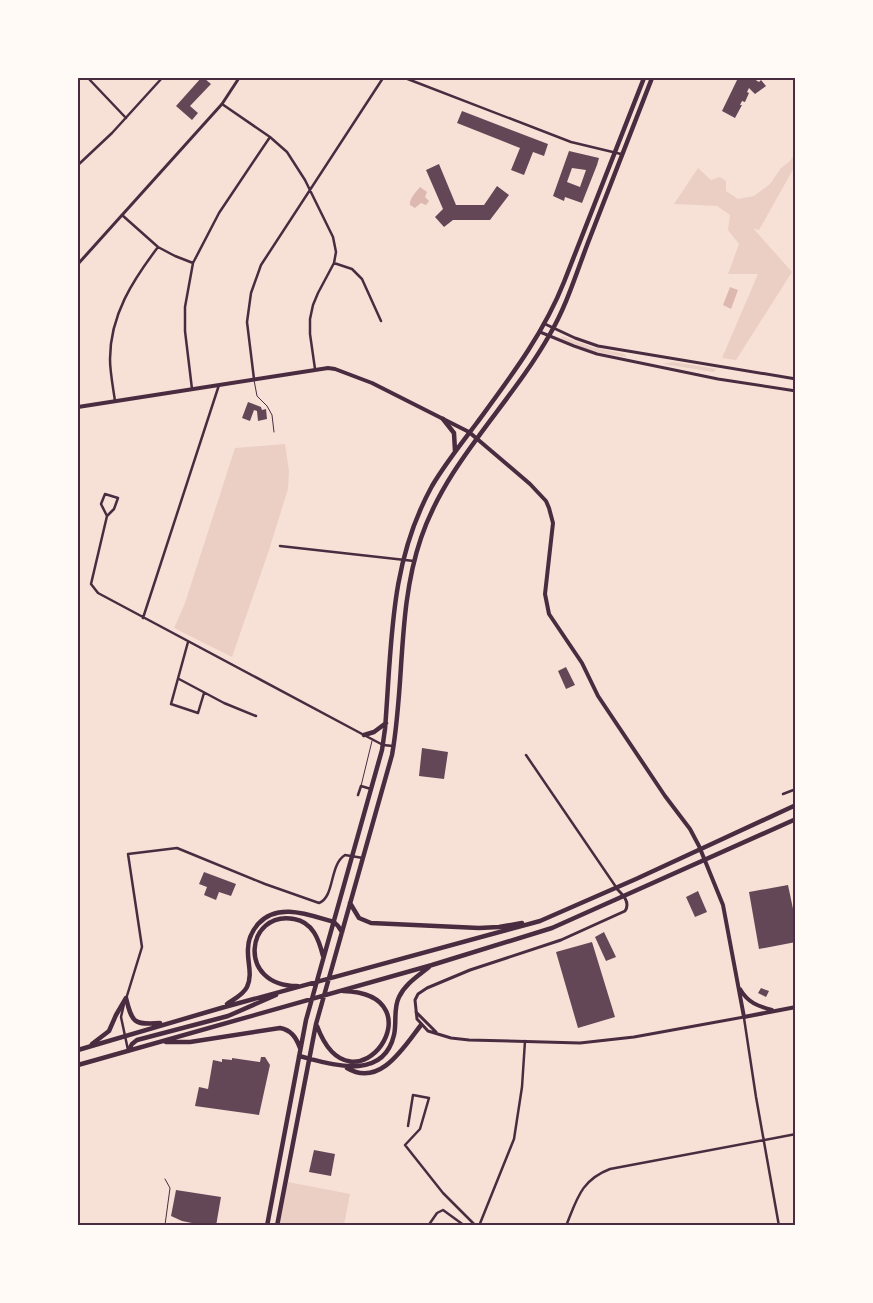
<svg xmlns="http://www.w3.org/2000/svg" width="873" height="1303" viewBox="0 0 873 1303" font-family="'Exo 2',sans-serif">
  <rect width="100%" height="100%" fill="#f7e1d7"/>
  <path fill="#ebcfc5" d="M 795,154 L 795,166 L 759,230 L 753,228 L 792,272 L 736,360 L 722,358 L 758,274 L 728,274 L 739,244 L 728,230 L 730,215 L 717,206 L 674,204 L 698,168 L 711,180 L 720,177 L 726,181 L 726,191 L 738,199 L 754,196 L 770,184 L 781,168 L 790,161 Z
    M 561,336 L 592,347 L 625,354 L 626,357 L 590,351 L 562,339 Z
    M 673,362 L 717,369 L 713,372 L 663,364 Z
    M 285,444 L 289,471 L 288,489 L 269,550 L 232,657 L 174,628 L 185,603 L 235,448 Z
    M 288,1182 L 350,1194 L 344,1225 L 279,1225 Z"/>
  <path fill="#dcb8b0" d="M 420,187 L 427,192 L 425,197 L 429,201 L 426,205 L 421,203 L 415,208 L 410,205 C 409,199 416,192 420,187 Z
    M 730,287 L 738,290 L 731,309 L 723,305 Z"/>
  <path fill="#644757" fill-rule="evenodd" d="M 201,78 L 204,78 L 211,84 L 190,106 L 198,113 L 192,120 L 176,106 Z
    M 738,78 L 755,78 L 754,79 L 759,82 L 761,80 L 766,86 L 755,94 L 749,88 L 747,92 L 749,93 L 745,102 L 742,101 L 740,105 L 742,105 L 735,118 L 722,111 Z
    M 462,111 L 548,144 L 544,156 L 533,152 L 524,175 L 511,170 L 520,148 L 457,123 Z
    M 569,151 L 599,158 L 597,165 L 582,203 L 565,197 L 564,201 L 553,196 ZM 572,168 L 586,170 L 580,187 L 567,182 Z
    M 439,164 L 456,205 L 484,205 L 497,186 L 509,195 L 490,220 L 453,220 L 444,227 L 435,217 L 443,209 L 426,170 Z
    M 248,402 L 261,407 L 262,410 L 266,409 L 267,419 L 258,421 L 257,411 L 254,410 L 250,421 L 242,418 Z
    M 566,667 L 575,685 L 566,689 L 558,671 Z
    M 422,748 L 448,752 L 444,779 L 419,776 Z
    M 204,872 L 236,884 L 231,896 L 219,892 L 216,900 L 204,895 L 207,887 L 199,884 Z
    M 788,885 L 796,923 L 796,942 L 759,949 L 749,892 Z
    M 698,891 L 707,912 L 695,917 L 686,897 Z
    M 604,932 L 616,957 L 606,961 L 595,937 Z
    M 592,942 L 615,1017 L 578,1028 L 556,952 Z
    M 761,988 L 769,991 L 766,997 L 758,993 Z
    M 261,1057 L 265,1057 L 270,1065 L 259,1115 L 195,1106 L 199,1087 L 208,1089 L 213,1060 L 222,1062 L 222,1059 L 232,1060 L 232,1058 L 260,1062 Z
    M 314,1150 L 335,1154 L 331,1176 L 309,1172 Z
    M 176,1190 L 221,1197 L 216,1226 L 207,1226 L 182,1221 L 171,1216 Z"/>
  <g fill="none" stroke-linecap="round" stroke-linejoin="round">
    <path stroke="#4a2c40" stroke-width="1" d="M 254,380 L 257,396 L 267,406 L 272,415 L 274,432
      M 361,786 L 372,741
      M 165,1225 L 170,1188 L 165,1179"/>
    <path stroke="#4a2c40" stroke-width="2.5" d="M 88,78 L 126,118
      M 405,78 L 571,142 L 621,154
      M 222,104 L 270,137 L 287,152 L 305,180 L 333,237 L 336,252 L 334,263 L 318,293 L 313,305 L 310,319 L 310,334 L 315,369
      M 78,165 L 112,133 L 162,78
      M 122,215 L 158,247 L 175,256 L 193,263
      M 334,263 L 352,269 L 362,279 L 381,321
      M 254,379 L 247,322 L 251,293 L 261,265 L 383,78
      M 192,389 L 185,331 L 185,307 L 193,263 L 219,213 L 270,137
      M 115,401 C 113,387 110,372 110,359 C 110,315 133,280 158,247
      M 107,516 L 114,509 L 118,498 L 105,494 L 101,504 L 107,516 L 91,584 L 98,593 L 364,735 L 383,745 L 393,746
      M 280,546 L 414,561
      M 143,618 L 219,385
      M 188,642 L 171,704 L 198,713 L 204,693
      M 179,679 L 224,703 L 256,716
      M 526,755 L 616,887
      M 783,794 L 796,789
      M 358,795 L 361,786 L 371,789
      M 126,999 L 142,947 L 128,854 L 177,848 L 265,884 L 319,903 C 335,897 329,865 345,855 L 363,858
      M 124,1004 L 121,1017 L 128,1050
      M 744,1018 L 756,1097 L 779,1226
      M 408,1126 L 413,1095 L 429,1098 L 420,1129 L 405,1145 L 443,1193 L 476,1226
      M 165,1226 L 165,1225
      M 428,1226 L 437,1213 L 443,1210 L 465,1226
      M 479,1226 L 514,1139 L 522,1087 L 525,1041
      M 566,1226 C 577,1199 581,1180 610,1169 L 796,1134"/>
    <path stroke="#4a2c40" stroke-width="3" d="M 78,264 L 222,104 L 239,78
      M 545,324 L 575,338 L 598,346 L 796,379
      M 540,332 L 574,346 L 597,354 L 718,379 L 796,391
      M 616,888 C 622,894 631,902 625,911 L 561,940 L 470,970 L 427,988 L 418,994 L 415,1000 L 417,1019 L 428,1031 L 451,1038 L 469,1040 L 580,1043 L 634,1037 L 744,1017
      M 416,1012 L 436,1032"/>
    <path stroke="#4a2c40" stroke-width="4" d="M 78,407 L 328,368 L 335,369 L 372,383 L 469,432 L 530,484 L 546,501 L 549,508 L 553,523 L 545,594 L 549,614 L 582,663 L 598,696 L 665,796 L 690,829 L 699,846 L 723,905 L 744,1017 L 796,1007
      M 740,989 C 748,1003 758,1006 772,1010"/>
    <path stroke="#4a2c40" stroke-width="4.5" d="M 443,419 L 454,433 L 455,451
      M 364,735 L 374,732 L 386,723
      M 350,903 L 359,918 L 371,923 L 479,928 L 499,927 L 522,923
      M 297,986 C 236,986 246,910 294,919 C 313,922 319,940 323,956
      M 126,998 C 132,1023 134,1025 160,1023
      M 227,1004 C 234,999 243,995 247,987 C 253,974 247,962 248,949 C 248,940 252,931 258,924 C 278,902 309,915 334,922 L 338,926 L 342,932
      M 317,1026 C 353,1122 443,994 343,991
      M 166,1042 L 190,1042 L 280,1028 C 291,1030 296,1037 300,1048
      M 92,1044 L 109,1031 L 116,1015 L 126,998
      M 78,1050 L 221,1008 L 540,921 L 636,879 L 796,805
      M 128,1051 L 132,1044 L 137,1040 L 228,1016 L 276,995
      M 299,1056 C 331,1064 383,1082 394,1035 C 397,1022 393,1009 399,997 C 405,984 418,976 429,967
      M 78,1065 L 432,965 L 552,928 L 796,819
      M 347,1068 C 380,1088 404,1047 421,1025
      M 267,1226 L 306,1020 L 382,750 L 385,729 C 392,643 389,564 432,486 C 445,464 461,444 476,424 C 509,379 543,335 564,282 L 644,78
      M 277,1226 L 316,1024 L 392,755 C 405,683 397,608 421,538 C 447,461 511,404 550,334 C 567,305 577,271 589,240 C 610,185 631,131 652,78"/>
  </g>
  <rect width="873" height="1303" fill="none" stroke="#fffaf5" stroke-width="158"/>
  <rect x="79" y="79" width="715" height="1145" fill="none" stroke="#4a2c40" stroke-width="2"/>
</svg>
